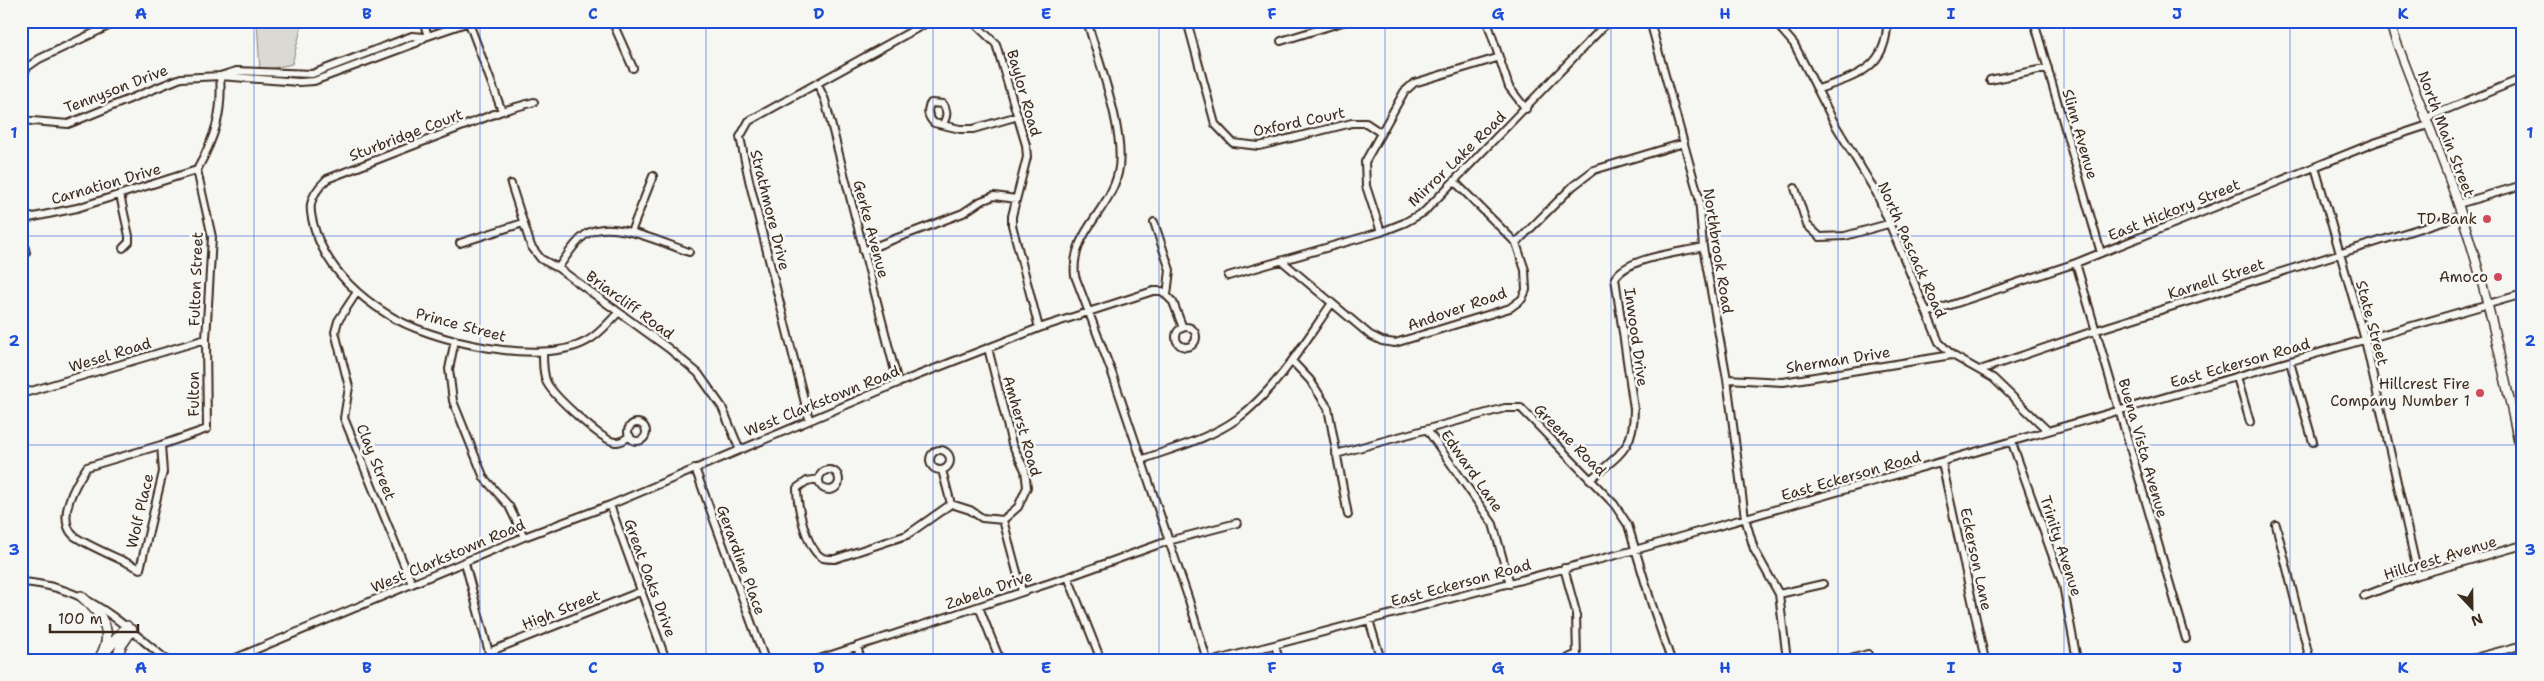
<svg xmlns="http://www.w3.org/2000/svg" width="2544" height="681" viewBox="0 0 2544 681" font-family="'Shantell Sans',sans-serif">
  <rect width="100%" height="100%" fill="#f6f6f2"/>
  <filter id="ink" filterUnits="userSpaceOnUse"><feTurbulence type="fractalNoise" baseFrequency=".02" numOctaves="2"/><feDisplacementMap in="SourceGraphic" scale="10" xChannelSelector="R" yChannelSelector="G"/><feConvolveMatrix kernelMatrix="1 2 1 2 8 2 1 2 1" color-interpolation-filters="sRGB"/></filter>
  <g filter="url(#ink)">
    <path fill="#dad9d3" stroke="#8a8278" d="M 257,21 L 303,21 L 292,64 L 260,71 Z"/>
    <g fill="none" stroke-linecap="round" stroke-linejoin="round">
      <defs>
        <path id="minor" d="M 423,21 L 428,36
          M 612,21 L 633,68
          M 972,21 L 996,44 L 1026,145 L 1027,157 L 1012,216 L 1012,225 L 1039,328
          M 1087,21 C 1098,60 1127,135 1118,173 C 1109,212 1070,233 1075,276 L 1112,373 L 1188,597 L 1207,660
          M 1187,21 L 1215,124 L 1233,143 L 1259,146 L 1352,123 L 1366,123 L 1381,133
          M 1487,21 L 1509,87 L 1526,109
          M 1650,21 L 1699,198 L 1703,247 L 1727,379 L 1745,518 L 1754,549 L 1779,594 L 1787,660
          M 1774,21 L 1794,44 L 1836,126 L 1877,194 L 1939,342 L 1952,355 L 1993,378 L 2048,431
          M 2034,21 L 2101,253
          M 469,23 L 502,111
          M 425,37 L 412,36 L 312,74 L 236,71 L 220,76 L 299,82 L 314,81 L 416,43 L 425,37 L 472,21
          M 1281,41 L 1346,21
          M 1990,80 L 2048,68
          M 817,83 L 825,100 L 898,383
          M 21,87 L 26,68 L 39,59 L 119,21
          M 1818,89 C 1855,77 1888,68 1887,21
          M 21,94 L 24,119
          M 534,102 L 502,111 L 327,179 C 307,198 308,209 316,233 C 329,269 355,294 387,314 C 429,341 541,367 587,341 C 600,334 608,323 618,313
          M 2426,118 L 2523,78
          M 21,120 L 68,124 L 181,78 L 220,76 C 223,113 215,137 197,170 L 212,237 L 206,339 L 207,429 L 161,445
          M 943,124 C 947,116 948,112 943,104 L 931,103 C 926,110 928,117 934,123 L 960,129 L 973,129 L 1018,116
          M 2315,167 L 2365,340 L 2418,575
          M 511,184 L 531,246 L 541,259 L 558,268 L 668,348 L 698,373 L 722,407 L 739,448
          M 1795,188 L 1807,225 L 1820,237 L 1845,236 L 1888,224
          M 120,195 L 129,236 L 129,242 L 123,248
          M 2458,204 L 2523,185
          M 1154,222 L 1170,270 L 1167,295
          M 631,232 L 653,176
          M 1381,232 L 1366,186 L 1365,162 L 1404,92 L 1414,83 L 1497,58
          M 460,243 L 523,223
          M 1516,243 L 1573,186 L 1594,170 L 1684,143
          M 863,251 L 963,213 L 981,201 L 994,196 L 1016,199
          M 26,253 L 21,232 L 23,225 L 29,218 L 77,208 L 197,170
          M 1282,261 L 1370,335 L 1382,341 L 1395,343 L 1510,308 L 1522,299 L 1526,290 L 1525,270 L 1516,243 L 1454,181
          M 2076,263 L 2186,639
          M 558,268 C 566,257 574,243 585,235 C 610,217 662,243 689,252
          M 1228,276 L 1381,232 L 1404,223 L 1424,212 L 1604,26 L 1612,21
          M 357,292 L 338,321 L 335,332 L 349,387 L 344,418 L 412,584
          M 1927,313 L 2076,263 L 2374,143 L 2428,125
          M1176 337a10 10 0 1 1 20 0a10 10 0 1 1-20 0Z
          M 455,340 L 449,369 L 453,401 L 484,478 L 509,506 L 524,537
          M 988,348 L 1012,444 L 1025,470 L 1027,487 L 1018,507 L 1003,520
          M 543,352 C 543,363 543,374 547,383 C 554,396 601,440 615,442 C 621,443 625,439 630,436
          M 1292,361 L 1310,380 L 1328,408 L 1348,515
          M 2290,362 L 2313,442
          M 1980,370 L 2094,331 L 2462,215
          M 2237,377 L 2250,422
          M 1727,379 L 1783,382 L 1952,355
          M 21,394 L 206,339
          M 809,419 L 749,180 L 740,137 L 749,121 L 930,21
          M628 432a9 9 0 1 1 18 0a9 9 0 1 1-18 0Z
          M 1428,431 L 1493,524 L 1510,584
          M 2012,443 L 2063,585 L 2077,660
          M 161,445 L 163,472 L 140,569 C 127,562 81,543 73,535 C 56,517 76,483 87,467 Z
          M930 460a10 10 0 1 1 20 0a10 10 0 1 1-20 0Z
          M 1336,454 L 1505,408 L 1521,408 L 1614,504 L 1628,525 L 1651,602 L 1671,660
          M 1141,460 C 1173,448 1209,439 1237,419 C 1276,390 1304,343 1332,303
          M 1942,463 L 1985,660
          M 695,468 L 765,660
          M819 480a10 10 0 1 1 20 0a10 10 0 1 1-20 0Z
          M 942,470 L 951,504
          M 819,479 L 807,481 L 797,488 C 797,505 806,550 823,558 C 826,559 831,559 835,559 L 907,535 L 951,504 L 970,510 L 982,518 L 1003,520
          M 1591,479 C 1619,454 1634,450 1634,409 L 1615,278 C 1628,257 1679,253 1703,247
          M 610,505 L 666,660
          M 1003,520 L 1022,591
          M 2276,525 L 2310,660
          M 465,563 L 491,660
          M 1564,568 L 1576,612 L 1577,660
          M 1068,577 L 1101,660
          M 21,582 C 87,586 119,622 167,660
          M 1779,594 L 1823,584
          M 2364,596 L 2418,575 L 2523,545
          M 979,607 L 1000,660
          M 1369,620 L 1381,660
          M 1275,645 L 1279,660
          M 857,646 L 861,660
          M 489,652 L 642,591
          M 231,660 L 524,537 L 610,505 L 898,383 L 1039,328 L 1153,291 L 1162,291 L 1173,302 L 1183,328
          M 816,660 L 1068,577 L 1168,541 L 1237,523
          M 1217,660 L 1635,550 L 2523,294
          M 1564,660 L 1577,654
          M 1847,660 L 1868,654
          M 2467,660 L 2523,645"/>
        <path id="major" d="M 2389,21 C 2412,87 2441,150 2462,216 C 2489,297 2505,379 2523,463"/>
        <path id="highway" d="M 81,596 C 102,614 116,632 99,659
          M 106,651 L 127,626
          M 116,660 L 121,646 L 132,630"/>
      </defs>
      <use href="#minor" stroke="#3b2a1e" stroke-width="10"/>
      <use href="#major" stroke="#3b2a1e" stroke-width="11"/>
      <use href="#highway" stroke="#3b2a1e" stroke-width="12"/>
      <use href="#minor" stroke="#f6f6f2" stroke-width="6"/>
      <use href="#major" stroke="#f6f6f2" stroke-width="8"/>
      <use href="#highway" stroke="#f6f6f2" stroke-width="9"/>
    </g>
  </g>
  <path fill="none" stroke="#1d4ed8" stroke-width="1" stroke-opacity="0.55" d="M 254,21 L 254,660M 480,21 L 480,660M 706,21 L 706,660M 933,21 L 933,660M 1159,21 L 1159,660M 1385,21 L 1385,660M 1611,21 L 1611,660M 1838,21 L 1838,660M 2064,21 L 2064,660M 2290,21 L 2290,660M 21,236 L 2523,236M 21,445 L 2523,445"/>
  <g fill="#d1495b" stroke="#f6f6f2" stroke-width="2">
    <circle cx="2487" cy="219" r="5"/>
    <circle cx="2498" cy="277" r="5"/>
    <circle cx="2480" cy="393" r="5"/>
  </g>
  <g text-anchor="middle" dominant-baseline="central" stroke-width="5" stroke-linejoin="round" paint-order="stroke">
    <g font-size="15" fill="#3b2a1e" stroke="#f6f6f2">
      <text transform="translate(116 89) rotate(-21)">Tennyson Drive</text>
      <text transform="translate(1024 93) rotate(74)">Baylor Road</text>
      <text transform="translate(1299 122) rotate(-12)">Oxford Court</text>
      <text transform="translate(2080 134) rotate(74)">Slinn Avenue</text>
      <text transform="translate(2446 134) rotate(69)">North Main Street</text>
      <text transform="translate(406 135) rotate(-21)">Sturbridge Court</text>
      <text transform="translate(1457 159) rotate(-44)">Mirror Lake Road</text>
      <text transform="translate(106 184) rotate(-16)">Carnation Drive</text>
      <text transform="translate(770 210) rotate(76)">Strathmore Drive</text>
      <text transform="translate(2174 210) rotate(-22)">East Hickory Street</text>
      <text transform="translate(871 229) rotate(75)">Gerke Avenue</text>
      <text transform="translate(1912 250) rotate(66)">North Pascack Road</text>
      <text transform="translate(1718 251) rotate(81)">Northbrook Road</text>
      <text transform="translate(196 279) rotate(-88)">Fulton Street</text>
      <text transform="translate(2216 279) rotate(-18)">Karnell Street</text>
      <text transform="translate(630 305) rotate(36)">Briarcliff Road</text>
      <text transform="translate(1457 309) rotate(-19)">Andover Road</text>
      <text transform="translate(2372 323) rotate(75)">State Street</text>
      <text transform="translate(461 325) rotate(15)">Prince Street</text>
      <text transform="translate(1636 337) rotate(82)">Inwood Drive</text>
      <text transform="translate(110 355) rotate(-17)">Wesel Road</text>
      <text transform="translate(1838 360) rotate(-9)">Sherman Drive</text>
      <text transform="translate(2240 363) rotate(-16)">East Eckerson Road</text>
      <text transform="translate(194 394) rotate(-90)">Fulton</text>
      <text transform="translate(822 401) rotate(-22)">West Clarkstown Road</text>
      <text transform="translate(1022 426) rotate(74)">Amherst Road</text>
      <text transform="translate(1570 440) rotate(45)">Greene Road</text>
      <text transform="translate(2143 448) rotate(74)">Buena Vista Avenue</text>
      <text transform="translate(376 462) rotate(68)">Clay Street</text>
      <text transform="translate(1472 471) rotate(55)">Edward Lane</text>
      <text transform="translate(1851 476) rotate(-16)">East Eckerson Road</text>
      <text transform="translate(140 511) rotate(-77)">Wolf Place</text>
      <text transform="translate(2061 546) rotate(72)">Trinity Avenue</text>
      <text transform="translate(448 556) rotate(-23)">West Clarkstown Road</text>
      <text transform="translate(2440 558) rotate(-17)">Hillcrest Avenue</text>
      <text transform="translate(1976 559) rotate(78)">Eckerson Lane</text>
      <text transform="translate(741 560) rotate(70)">Gerardine Place</text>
      <text transform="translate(650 578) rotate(70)">Great Oaks Drive</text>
      <text transform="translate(1461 583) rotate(-15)">East Eckerson Road</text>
      <text transform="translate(989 590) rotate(-19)">Zabela Drive</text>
      <text transform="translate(561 610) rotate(-22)">High Street</text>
    </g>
    <g font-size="15" fill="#3b2a1e" stroke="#f6f6f2" text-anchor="end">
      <text x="2477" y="219">TD Bank</text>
      <text x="2488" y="277">Amoco</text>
      <text x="2470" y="384">Hillcrest Fire<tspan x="2470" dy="17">Company Number 1</tspan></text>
    </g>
  </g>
  <rect width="2544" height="681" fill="none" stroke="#f6f6f2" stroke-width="55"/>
  <g transform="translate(2472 608) rotate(158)" stroke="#f6f6f2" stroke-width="4" paint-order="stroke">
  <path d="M0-4L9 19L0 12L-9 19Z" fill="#3b2a1e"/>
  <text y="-8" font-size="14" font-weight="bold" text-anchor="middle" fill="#3b2a1e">N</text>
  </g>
  <path d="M50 624v8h88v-8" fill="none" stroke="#3b2a1e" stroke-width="2.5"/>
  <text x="58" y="624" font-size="15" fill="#3b2a1e" stroke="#f6f6f2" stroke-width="4" paint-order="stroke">100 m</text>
  <rect x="28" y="28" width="2488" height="626" fill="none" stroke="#1d4ed8" stroke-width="2"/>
  <g font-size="16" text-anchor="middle" font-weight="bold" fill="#1d4ed8">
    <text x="141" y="19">A</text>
    <text x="367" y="19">B</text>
    <text x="593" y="19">C</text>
    <text x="819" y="19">D</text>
    <text x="1046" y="19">E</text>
    <text x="1272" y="19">F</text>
    <text x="1498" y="19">G</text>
    <text x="1725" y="19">H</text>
    <text x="1951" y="19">I</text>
    <text x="2177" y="19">J</text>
    <text x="2403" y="19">K</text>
    <text x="14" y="138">1</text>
    <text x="2530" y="138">1</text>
    <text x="14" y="346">2</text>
    <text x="2530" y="346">2</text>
    <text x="14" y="555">3</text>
    <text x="2530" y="555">3</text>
    <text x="141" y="673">A</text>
    <text x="367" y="673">B</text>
    <text x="593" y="673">C</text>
    <text x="819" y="673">D</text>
    <text x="1046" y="673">E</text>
    <text x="1272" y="673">F</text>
    <text x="1498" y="673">G</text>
    <text x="1725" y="673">H</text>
    <text x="1951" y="673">I</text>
    <text x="2177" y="673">J</text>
    <text x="2403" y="673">K</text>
  </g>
</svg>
